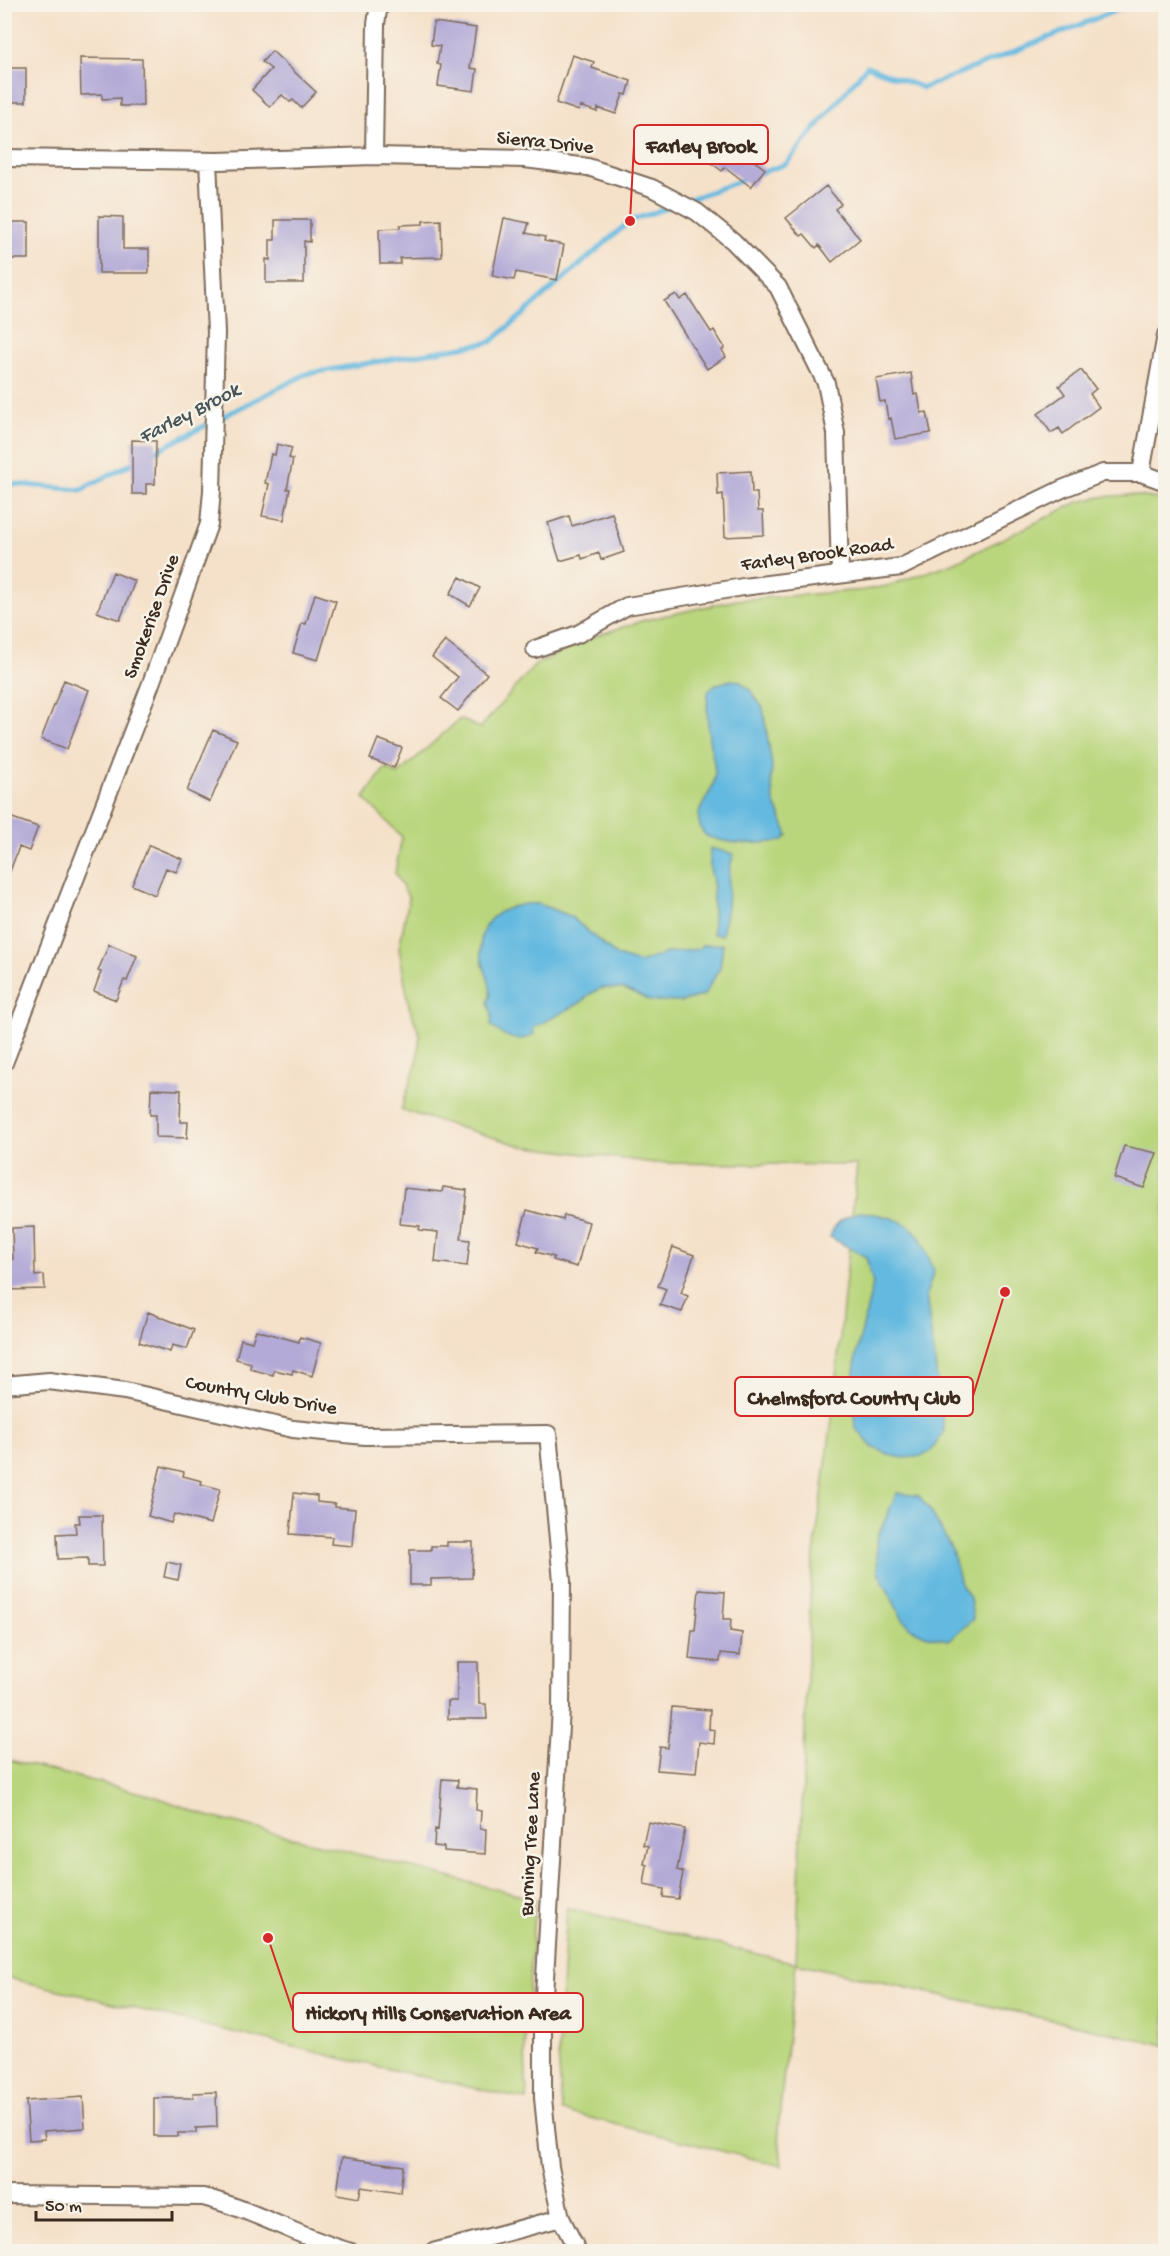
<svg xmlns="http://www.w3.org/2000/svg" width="1170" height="2256" viewBox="0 0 1170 2256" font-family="'Gochi Hand',sans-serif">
  <rect width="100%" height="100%" fill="#f7f3e8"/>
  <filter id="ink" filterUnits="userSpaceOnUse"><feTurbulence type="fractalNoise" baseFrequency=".0167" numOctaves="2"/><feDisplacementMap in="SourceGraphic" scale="12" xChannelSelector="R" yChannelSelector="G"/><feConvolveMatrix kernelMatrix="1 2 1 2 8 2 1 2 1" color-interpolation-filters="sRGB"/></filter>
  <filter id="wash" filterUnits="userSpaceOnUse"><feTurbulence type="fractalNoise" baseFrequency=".008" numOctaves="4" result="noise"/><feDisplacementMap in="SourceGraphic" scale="24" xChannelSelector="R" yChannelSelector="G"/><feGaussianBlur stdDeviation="1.35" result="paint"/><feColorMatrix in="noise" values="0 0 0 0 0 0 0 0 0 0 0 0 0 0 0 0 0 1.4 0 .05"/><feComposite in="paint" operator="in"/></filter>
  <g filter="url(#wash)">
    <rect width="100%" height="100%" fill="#f5e1c9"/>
    <path fill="#b9d67d" stroke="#7a804e" stroke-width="1.5" d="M 1131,495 L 1165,500 L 1165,2045 L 796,1963 L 778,2128 L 782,2166 L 562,2111 L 558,2052 L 567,1908 L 796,1963 L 811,1577 L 832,1419 L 857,1165 L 655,1163 L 522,1146 L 401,1110 L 417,1062 L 420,1035 L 409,1006 L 399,948 L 409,898 L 395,873 L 402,837 L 364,798 L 385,768 L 398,774 L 460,719 L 480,728 L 535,665 L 595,636 L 645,620 L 737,600 L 864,590 L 887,586 L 953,563 L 1078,502 L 1100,497 Z
      M 5,1759 L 154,1796 L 211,1817 L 535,1899 L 525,2051 L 527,2100 L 340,2058 L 5,1977 Z"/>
    <path fill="#64b9e0" stroke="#50727f" stroke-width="1.5" d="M 731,680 L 740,681 L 751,691 L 763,708 L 772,766 L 771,779 L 774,801 L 788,835 L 782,841 C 750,844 736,846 706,836 C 687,812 710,801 714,781 C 717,767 711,752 709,739 C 708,724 706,707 708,692 L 715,685 Z
      M 710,848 L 734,854 L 730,866 L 727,907 L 722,935 L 713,934 L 713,881 L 710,868 Z
      M 525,904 L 539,904 L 570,916 L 617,956 L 639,963 L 667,953 L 698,949 L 703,945 L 723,944 L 720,968 L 704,995 L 680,1002 L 651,1001 L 624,989 L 602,988 L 588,995 L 582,1002 L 533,1028 L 534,1034 C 519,1045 504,1037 491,1026 L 492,1013 L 488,1003 C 494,990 488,980 484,967 C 473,930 489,910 525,904 Z
      M 860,1212 C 879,1214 907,1219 918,1235 C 925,1246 929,1260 934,1271 L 926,1295 L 944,1432 L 932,1450 L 923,1456 L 904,1458 L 893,1456 L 872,1447 L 855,1427 L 852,1391 L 856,1356 L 873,1284 L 866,1257 L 830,1237 C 835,1221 845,1217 860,1212 Z
      M 897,1493 L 919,1496 L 932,1513 L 952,1550 L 961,1584 L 970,1598 L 973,1619 L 949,1640 L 927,1636 L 910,1628 L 902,1618 L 878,1572 L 876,1540 Z"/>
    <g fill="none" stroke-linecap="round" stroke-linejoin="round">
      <path stroke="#64b9e0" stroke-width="5" d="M 757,174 L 786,164 L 867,66 L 923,88 L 1132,4
        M 684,201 L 748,178
        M 152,453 L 306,374 L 491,342 L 630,221 L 675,205
        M 4,483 L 81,490 L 138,460"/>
    </g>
    <g id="blocks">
      <path fill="#b3aad7" d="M 434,22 L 476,28 L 470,68 L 477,69 L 474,91 L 438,86 L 441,65 L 437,64 L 440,46 L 431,45 Z
        M 272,51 L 316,92 L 301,108 L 293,100 L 290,102 L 282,95 L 270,107 L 252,90 L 271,69 L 262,62 Z
        M 572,55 L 594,62 L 592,68 L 631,81 L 627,95 L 623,94 L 616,114 L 598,108 L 597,112 L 580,106 L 579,111 L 556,103 Z
        M 80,58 L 142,59 L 143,106 L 120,106 L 120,98 L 102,99 L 102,94 L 81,95 Z
        M 4,68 L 26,68 L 26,102 L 4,102 Z
        M 712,134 L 735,151 L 743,139 L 759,152 L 753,160 L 765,169 L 751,187 L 725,167 L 722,171 L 698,153 Z
        M 826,186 L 841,204 L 835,209 L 860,239 L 832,262 L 819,245 L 816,248 L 804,234 L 801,236 L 786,218 Z
        M 99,216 L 123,217 L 123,249 L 149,249 L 149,273 L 99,273 Z
        M 504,218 L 529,223 L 526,233 L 545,237 L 544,241 L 564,245 L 557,280 L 516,272 L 514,280 L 492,276 Z
        M 275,220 L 310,220 L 310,242 L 304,241 L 304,283 L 266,283 L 266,259 L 270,260 L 270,240 L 275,240 Z
        M 441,220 L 442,257 L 400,258 L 400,264 L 380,264 L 379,229 L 400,228 L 400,225 L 423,224 L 423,221 Z
        M 5,222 L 29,222 L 29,259 L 6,259 Z
        M 676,294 L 680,300 L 687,295 L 711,332 L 714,330 L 725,348 L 722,350 L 726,357 L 707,369 L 664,301 Z
        M 1081,370 L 1096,389 L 1090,394 L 1099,407 L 1063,434 L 1059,428 L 1051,433 L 1038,414 L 1065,394 L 1059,386 Z
        M 911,373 L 914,395 L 918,394 L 921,413 L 927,412 L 931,433 L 895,439 L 891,418 L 888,419 L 885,401 L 880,402 L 876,379 Z
        M 132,440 L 156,441 L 155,484 L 146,484 L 146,494 L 132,494 Z
        M 277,444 L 292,448 L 289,458 L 293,459 L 287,489 L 290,489 L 284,520 L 262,516 L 269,484 L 265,483 L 271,454 L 275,455 Z
        M 751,471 L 752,493 L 757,493 L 758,511 L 763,511 L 764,535 L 725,537 L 723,494 L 718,495 L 717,473 Z
        M 612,513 L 624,552 L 601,560 L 599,553 L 582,559 L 581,555 L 560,561 L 548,523 L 569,516 L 572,526 Z
        M 113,572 L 135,581 L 120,620 L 97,612 Z
        M 460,577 L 480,588 L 470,606 L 450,594 Z
        M 315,594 L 336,601 L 318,660 L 293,653 L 302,623 L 306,624 Z
        M 445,641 L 487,674 L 458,711 L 441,698 L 458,677 L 432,657 Z
        M 64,680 L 89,690 L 67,749 L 41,739 Z
        M 213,730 L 237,740 L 210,802 L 187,791 Z
        M 378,739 L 402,748 L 394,768 L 370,759 Z
        M 4,815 L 38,827 L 29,851 L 19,847 L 6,882 Z
        M 149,845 L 182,859 L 176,872 L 166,868 L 155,895 L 132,885 Z
        M 109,944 L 137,956 L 127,981 L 124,980 L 116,1000 L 94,991 L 101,972 L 98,971 Z
        M 151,1089 L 181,1090 L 180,1122 L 188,1122 L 187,1138 L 156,1137 L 156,1115 L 150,1115 Z
        M 1124,1146 L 1157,1153 L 1144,1188 L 1114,1178 Z
        M 443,1187 L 467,1190 L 461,1239 L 470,1240 L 467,1266 L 435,1262 L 438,1232 L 419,1230 L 420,1226 L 400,1224 L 404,1188 L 442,1192 Z
        M 527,1210 L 563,1220 L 564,1215 L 589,1222 L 577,1267 L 553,1260 L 554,1257 L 536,1252 L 538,1248 L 518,1242 Z
        M 34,1227 L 35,1276 L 44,1275 L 45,1289 L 6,1290 L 6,1260 L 13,1259 L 12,1228 Z
        M 673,1247 L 694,1255 L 681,1293 L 688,1296 L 682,1312 L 660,1305 L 666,1289 L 658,1286 Z
        M 148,1312 L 194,1330 L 187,1349 L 172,1345 L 170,1352 L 139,1342 Z
        M 256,1330 L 299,1342 L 300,1337 L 321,1343 L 312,1376 L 293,1370 L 292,1374 L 274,1370 L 273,1375 L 250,1369 L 251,1363 L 236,1359 L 241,1339 L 252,1342 Z
        M 161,1466 L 184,1472 L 183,1476 L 202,1481 L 201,1484 L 220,1489 L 211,1524 L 174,1514 L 171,1523 L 148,1516 Z
        M 294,1493 L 317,1496 L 317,1502 L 335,1504 L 335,1507 L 355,1509 L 352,1546 L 331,1544 L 332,1537 L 290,1534 Z
        M 79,1515 L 102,1515 L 103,1566 L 88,1566 L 88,1558 L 58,1559 L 57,1534 L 76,1533 L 75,1523 L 80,1523 Z
        M 447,1542 L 473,1542 L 472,1578 L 431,1579 L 431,1585 L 410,1585 L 410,1550 L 431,1550 L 431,1546 L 447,1546 Z
        M 167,1562 L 181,1565 L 178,1580 L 164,1577 Z
        M 699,1590 L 725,1592 L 723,1619 L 731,1619 L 730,1631 L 742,1633 L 740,1655 L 721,1653 L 720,1662 L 689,1659 L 692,1630 L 695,1630 Z
        M 457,1662 L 478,1662 L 479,1704 L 486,1704 L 487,1719 L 448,1719 L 448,1701 L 457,1701 Z
        M 672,1707 L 710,1710 L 709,1729 L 715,1730 L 714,1744 L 699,1742 L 696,1773 L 657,1770 L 660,1747 L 668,1748 Z
        M 442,1779 L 458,1780 L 457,1787 L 477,1789 L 476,1810 L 481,1811 L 480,1829 L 486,1829 L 485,1854 L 444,1851 L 444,1847 L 434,1846 L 435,1829 L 438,1830 Z
        M 648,1822 L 685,1829 L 677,1870 L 683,1872 L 678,1899 L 663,1897 L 664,1889 L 644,1885 L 647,1865 L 644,1864 L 648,1846 L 643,1845 Z
        M 216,2092 L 217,2127 L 196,2128 L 196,2133 L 178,2133 L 178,2136 L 154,2136 L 154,2098 L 194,2098 L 193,2093 Z
        M 83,2097 L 85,2128 L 44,2131 L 45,2139 L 29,2140 L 26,2101 Z
        M 342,2157 L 403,2166 L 400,2193 L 361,2187 L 359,2198 L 337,2194 Z"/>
    </g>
  </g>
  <g filter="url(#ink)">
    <use href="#blocks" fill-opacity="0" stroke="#7c6a5a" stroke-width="1.5"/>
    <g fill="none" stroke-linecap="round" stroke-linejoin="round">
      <defs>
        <path id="minor" d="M 374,156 L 376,24 L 379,4
          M 4,158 L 218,161 L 374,156 L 525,159 L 588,167 L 652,188 L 697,212 L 733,241 L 778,287 L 826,383 L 836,433 L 840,574
          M 1141,473 L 1166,335
          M 535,649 L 578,634 L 627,606 L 743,587 L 901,567 L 1062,489 L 1103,473 L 1141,473 L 1166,482
          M 4,1063 L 150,686 L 209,524 L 212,491 L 216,332 L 208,161
          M 4,1385 L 49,1381 L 125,1391 L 293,1429 L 365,1436 L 548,1434 L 562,1581 L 561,1709 L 543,2012 L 543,2098 L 550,2167 L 561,2218 L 578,2252
          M 4,2195 L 203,2197 C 255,2210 300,2238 351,2252
          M 433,2252 L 561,2218"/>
      </defs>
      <use href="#minor" stroke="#7c6a5a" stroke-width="20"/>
      <use href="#minor" stroke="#fff" stroke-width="16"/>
    </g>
  </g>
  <g text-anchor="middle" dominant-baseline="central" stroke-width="5" stroke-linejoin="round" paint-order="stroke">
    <g font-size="20" fill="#3b2a1e" stroke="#f7f3e8">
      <text transform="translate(545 144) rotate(6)">Sierra Drive</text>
      <text transform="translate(817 556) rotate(-8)">Farley Brook Road</text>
      <text transform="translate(153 617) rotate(-70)">Smokerise Drive</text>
      <text transform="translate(261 1397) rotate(10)">Country Club Drive</text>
      <text transform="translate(532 1844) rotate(-87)">Burning Tree Lane</text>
    </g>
    <g font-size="21" font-style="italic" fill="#475558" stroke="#f7f3e8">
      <text transform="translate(190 415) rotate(-27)">Farley Brook</text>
    </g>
  </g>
  <path fill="none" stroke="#d62828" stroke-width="2" d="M630 221L634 144M1005 1292L973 1396M268 1938L293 2012"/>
  <g fill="#d62828" stroke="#f7f3e8" stroke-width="2">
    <circle cx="630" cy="221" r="6"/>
    <circle cx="1005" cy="1292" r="6"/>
    <circle cx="268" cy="1938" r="6"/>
  </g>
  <g fill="#f7f3e8" stroke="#d62828" stroke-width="2">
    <rect x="634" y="125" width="134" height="39" rx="6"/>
    <rect x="735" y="1377" width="238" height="39" rx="6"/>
    <rect x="293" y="1993" width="290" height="39" rx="6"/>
  </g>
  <g font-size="21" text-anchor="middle" font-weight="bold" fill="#3b2a1e">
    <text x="701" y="152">Farley Brook</text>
    <text x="854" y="1404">Chelmsford Country Club</text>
    <text x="438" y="2019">Hickory Hills Conservation Area</text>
  </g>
  <rect width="1170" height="2256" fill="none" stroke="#f7f3e8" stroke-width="24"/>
  <path d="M36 2211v9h136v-9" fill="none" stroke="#3b2a1e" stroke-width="3"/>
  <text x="45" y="2211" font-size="18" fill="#3b2a1e" stroke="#f7f3e8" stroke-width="4.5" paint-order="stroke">50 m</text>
</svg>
